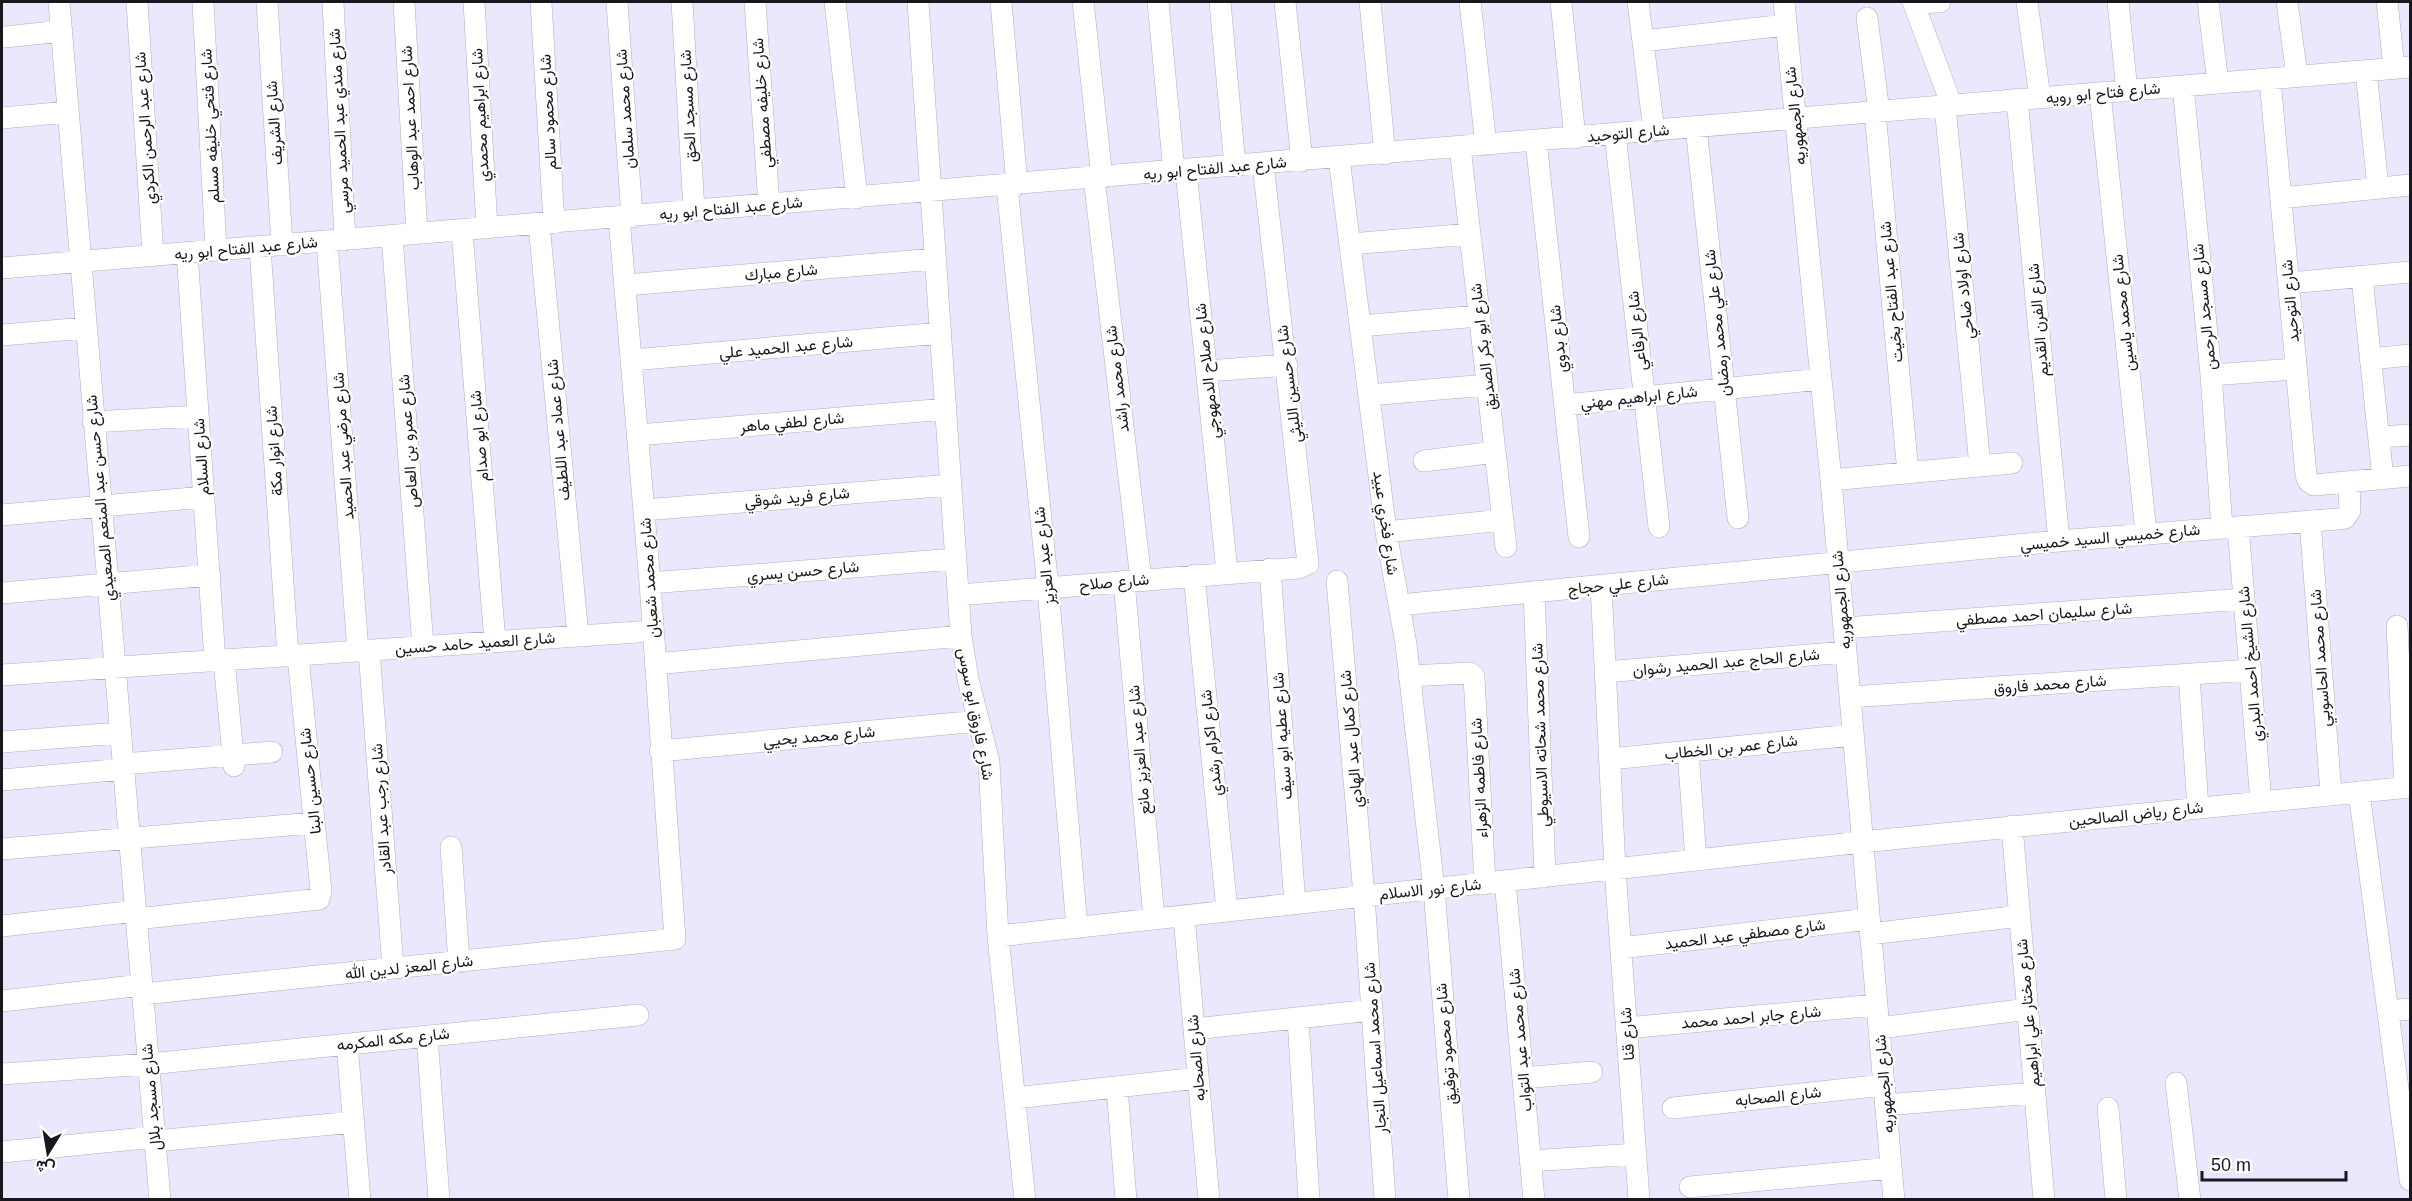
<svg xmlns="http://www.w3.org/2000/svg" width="2412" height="1201" viewBox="0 0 2412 1201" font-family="Helvetica,Vazirmatn,sans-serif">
  <rect width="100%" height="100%" fill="#eae8fd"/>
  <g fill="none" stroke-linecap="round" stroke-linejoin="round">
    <defs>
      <path id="street" d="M 59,2 L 160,1200
        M 137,2 L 153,255
        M 203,2 L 216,250
        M 267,2 L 282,245
        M 333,2 L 345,240
        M 404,2 L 417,234
        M 474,2 L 487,228
        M 541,2 L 554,223
        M 617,2 L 632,217
        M 682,2 L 694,211
        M 755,2 L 769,205
        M 835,2 L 857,198
        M 918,2 L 961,636 L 968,679 L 989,762 L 998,936 L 1025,1200
        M 1001,2 L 1017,185
        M 1083,2 L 1102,178
        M 1158,2 L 1174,172
        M 1220,2 L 1235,166
        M 1285,2 L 1302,161
        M 1370,2 L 1385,154
        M 1470,2 L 1486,145
        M 1561,2 L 1575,138
        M 1638,2 L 1654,131
        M 1784,2 L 1831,480 L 1894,1200
        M 1913,2 L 1952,106
        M 2027,2 L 2040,98
        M 2118,2 L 2127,91
        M 2208,2 L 2218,83
        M 2287,2 L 2297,76
        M 2387,2 L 2394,68
        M 1914,3 L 1940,2
        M 1867,18 L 1879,112
        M 5,37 L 62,31
        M 1643,41 L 1786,25
        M 2366,71 L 2378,188
        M 2270,79 L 2306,475 L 2308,481 L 2314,485 L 2410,476
        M 2183,86 L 2211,375 L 2222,528
        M 2100,93 L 2146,533
        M 2017,99 L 2059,541
        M 1945,106 L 1980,466
        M 1875,112 L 1908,473
        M 2,118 L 68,112
        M 1696,127 L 1738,518
        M 1615,134 L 1659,527
        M 1536,141 L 1579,537
        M 1460,147 L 1506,547
        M 1339,158 L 1386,532 L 1406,644 L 1434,889 L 1459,1200
        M 1186,171 L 1227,572
        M 1094,178 L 1141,580
        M 1007,186 L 1048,588 L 1077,928
        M 2281,198 L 2410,185
        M 539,224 L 578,636
        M 462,231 L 495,642
        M 392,236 L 423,647
        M 327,241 L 358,651
        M 1350,244 L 1470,234
        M 260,247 L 288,656
        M 187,253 L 215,661
        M 2,268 L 2410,67
        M 2362,277 L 2383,479
        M 2289,283 L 2410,272
        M 626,285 L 935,259
        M 1360,326 L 1479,316
        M 2,335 L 86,328
        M 2370,359 L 2410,355
        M 632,360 L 941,333
        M 1207,371 L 1287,365
        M 2211,375 L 2296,369
        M 1369,395 L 1487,385
        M 1565,405 L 1821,379
        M 93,422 L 198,416
        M 638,435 L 946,409
        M 2379,437 L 2410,435
        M 1424,461 L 1495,452
        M 1831,480 L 2012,463
        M 644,510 L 951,485
        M 2,515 L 204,497
        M 2310,521 L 2331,794
        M 2238,527 L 2261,802
        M 1386,532 L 1503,520
        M 1270,569 L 1295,904
        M 1194,575 L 1227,911
        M 1124,581 L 1154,919
        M 1337,581 L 1364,896 L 1385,1200
        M 650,583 L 955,559
        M 1601,585 L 1615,869 L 1639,1200
        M 1534,592 L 1545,877
        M 2,593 L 210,575
        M 958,595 L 1299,568 L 1308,564 L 1263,164
        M 1399,605 L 2059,541 L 2338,519 L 2345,518 L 2350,511 L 2349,482
        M 2397,626 L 2405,787
        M 1844,628 L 2244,599
        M 369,650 L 393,968
        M 224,660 L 234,766
        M 655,664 L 961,636
        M 1605,672 L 1846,652
        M 2,675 L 653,631
        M 2189,675 L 2198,808
        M 1409,676 L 1470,673 L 1474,676 L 1485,884
        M 1850,697 L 2251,670
        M 2,742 L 120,733
        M 660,751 L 979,721
        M 1688,751 L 1696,860
        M 1610,759 L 1853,735
        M 123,764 L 272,752
        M 2,780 L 124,769
        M 2359,792 L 2410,1180
        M 2012,826 L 2044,1200
        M 451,847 L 459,962
        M 2,849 L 314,823
        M 1505,881 L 1534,1200
        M 1184,916 L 1209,1200
        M 136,919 L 319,899 L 321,891 L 298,656
        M 2,926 L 136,911
        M 1870,934 L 2020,916
        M 998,936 L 1862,842 L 2410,787
        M 1621,948 L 1869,919
        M 143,994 L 675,939 L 650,583 L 619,218
        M 2,1001 L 142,985
        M 2388,1011 L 2410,1009
        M 1298,1018 L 1309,1200
        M 1626,1028 L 1876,1005
        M 1879,1028 L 2028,1009
        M 1194,1029 L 1372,1010
        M 427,1036 L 439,1200
        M 347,1044 L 360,1200
        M 2,1074 L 149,1064 L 638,1015
        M 1523,1078 L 1592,1072
        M 2176,1083 L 2190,1200
        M 1117,1087 L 1126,1200
        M 1015,1098 L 1198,1078
        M 1885,1105 L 2035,1093
        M 1673,1108 L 1884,1085
        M 2108,1108 L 2116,1200
        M 155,1141 L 354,1122
        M 2,1152 L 155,1137
        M 1530,1161 L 1636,1154
        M 1690,1187 L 1891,1168"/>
    </defs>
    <use href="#street" stroke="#afadc1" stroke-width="22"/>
    <use href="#street" stroke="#fff" stroke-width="21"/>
  </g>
  <g text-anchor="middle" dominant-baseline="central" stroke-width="4.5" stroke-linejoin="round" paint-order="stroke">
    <g font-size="16" fill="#17171e" stroke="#fff">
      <text transform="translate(2103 93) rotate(-5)">شارع فتاح ابو رويه</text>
      <text transform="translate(762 103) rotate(-94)">شارع خليفه مصطفي</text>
      <text transform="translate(688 106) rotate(-93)">شارع مسجد الحق</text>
      <text transform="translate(625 109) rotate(-94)">شارع محمد سلمان</text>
      <text transform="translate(548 112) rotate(-93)">شارع محمود سالم</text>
      <text transform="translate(480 115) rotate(-93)">شارع ابراهيم محمدي</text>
      <text transform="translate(1795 116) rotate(-96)">شارع الجمهوريه</text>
      <text transform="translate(410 118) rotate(-93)">شارع احمد عبد الوهاب</text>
      <text transform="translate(339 121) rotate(-93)">شارع مندي عبد الحميد مرسي</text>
      <text transform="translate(274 123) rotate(-94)">شارع الشريف</text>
      <text transform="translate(210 126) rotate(-93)">شارع فتحي خليفه مسلم</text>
      <text transform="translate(145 128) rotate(-94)">شارع عبد الرحمن الكردي</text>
      <text transform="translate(1628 133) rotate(-5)">شارع التوحيد</text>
      <text transform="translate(1215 168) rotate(-5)">شارع عبد الفتاح ابو ريه</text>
      <text transform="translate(731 208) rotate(-5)">شارع عبد الفتاح ابو ريه</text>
      <text transform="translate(246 248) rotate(-5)">شارع عبد الفتاح ابو ريه</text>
      <text transform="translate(781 272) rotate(-5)">شارع مبارك</text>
      <text transform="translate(1963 286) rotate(-96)">شارع اولاد ضاحي</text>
      <text transform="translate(1891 292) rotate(-95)">شارع عبد الفتاح بخيت</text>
      <text transform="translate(2290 301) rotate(-95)">شارع التوحيد</text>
      <text transform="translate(2204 307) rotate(-96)">شارع مسجد الرحمن</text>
      <text transform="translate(2123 313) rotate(-96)">شارع محمد ياسين</text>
      <text transform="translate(2038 320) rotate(-95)">شارع الفرن القديم</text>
      <text transform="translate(1717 323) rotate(-96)">شارع علي محمد رمضان</text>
      <text transform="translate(1637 331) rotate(-96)">شارع الرفاعي</text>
      <text transform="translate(1558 339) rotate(-96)">شارع بدوي</text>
      <text transform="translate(786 347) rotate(-5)">شارع عبد الحميد علي</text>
      <text transform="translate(1483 347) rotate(-97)">شارع ابو بكر الصديق</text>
      <text transform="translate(1207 371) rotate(-96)">شارع صلاح الدمهوجي</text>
      <text transform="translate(1117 379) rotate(-97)">شارع محمد راشد</text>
      <text transform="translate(1289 384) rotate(-97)">شارع حسين الليثي</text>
      <text transform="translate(1639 397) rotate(-6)">شارع ابراهيم مهني</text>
      <text transform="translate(792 422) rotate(-5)">شارع لطفي ماهر</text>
      <text transform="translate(558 430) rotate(-95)">شارع عماد عبد اللطيف</text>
      <text transform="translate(479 436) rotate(-95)">شارع ابو صدام</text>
      <text transform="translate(408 441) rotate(-94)">شارع عمرو بن العاص</text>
      <text transform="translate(343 446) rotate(-94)">شارع مرضي عبد الحميد</text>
      <text transform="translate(274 451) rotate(-94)">شارع انوار مكة</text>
      <text transform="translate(201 457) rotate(-94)">شارع السلام</text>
      <text transform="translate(797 497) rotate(-5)">شارع فريد شوقي</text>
      <text transform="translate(100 498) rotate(-95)">شارع حسن عبد المنعم الصعيدي</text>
      <text transform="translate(1386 523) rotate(82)">شارع فخري عبيد</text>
      <text transform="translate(2110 537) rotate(-5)">شارع خميسي السيد خميسي</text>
      <text transform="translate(1044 556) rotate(-96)">شارع عبد العزيز</text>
      <text transform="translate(803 571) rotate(-5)">شارع حسن يسري</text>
      <text transform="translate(649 578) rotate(-94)">شارع محمد شعبان</text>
      <text transform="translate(1114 582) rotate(-5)">شارع صلاح</text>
      <text transform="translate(1618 584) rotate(-6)">شارع علي حجاج</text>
      <text transform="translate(1841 600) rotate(-95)">شارع الجمهوريه</text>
      <text transform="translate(2044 614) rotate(-4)">شارع سليمان احمد مصطفي</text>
      <text transform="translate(475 643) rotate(-4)">شارع العميد حامد حسين</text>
      <text transform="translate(2320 658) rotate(-94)">شارع محمد الحاسوبي</text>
      <text transform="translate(1726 662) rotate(-5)">شارع الحاج عبد الحميد رشوان</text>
      <text transform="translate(2250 664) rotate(-95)">شارع الشيخ احمد البدري</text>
      <text transform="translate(2050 684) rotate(-4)">شارع محمد فاروق</text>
      <text transform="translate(976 714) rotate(79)">شارع فاروق ابو سوس</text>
      <text transform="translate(1540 735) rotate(-92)">شارع محمد شحاته الاسيوطي</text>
      <text transform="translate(819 736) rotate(-5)">شارع محمد يحيي</text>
      <text transform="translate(1282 736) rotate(-94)">شارع عطيه ابو سيف</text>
      <text transform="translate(1351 739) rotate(-95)">شارع كمال عبد الهادي</text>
      <text transform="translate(1211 743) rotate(-96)">شارع اكرام رشدي</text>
      <text transform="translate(1731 747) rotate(-6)">شارع عمر بن الخطاب</text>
      <text transform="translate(1139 750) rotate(-95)">شارع عبد العزيز مانع</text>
      <text transform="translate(1479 778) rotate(-93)">شارع فاطمه الزهراء</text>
      <text transform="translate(310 781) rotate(-96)">شارع حسين البنا</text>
      <text transform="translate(381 809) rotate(-94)">شارع رجب عبد القادر</text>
      <text transform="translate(2136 814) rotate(-6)">شارع رياض الصالحين</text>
      <text transform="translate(1430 889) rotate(-6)">شارع نور الاسلام</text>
      <text transform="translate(1745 934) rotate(-7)">شارع مصطفي عبد الحميد</text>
      <text transform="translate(409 967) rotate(-6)">شارع المعز لدين الله</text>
      <text transform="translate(2028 1013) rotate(-95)">شارع مختار علي ابراهيم</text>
      <text transform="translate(1751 1017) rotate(-5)">شارع جابر احمد محمد</text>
      <text transform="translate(1627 1034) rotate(-94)">شارع قنا</text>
      <text transform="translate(393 1039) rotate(-6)">شارع مكه المكرمه</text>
      <text transform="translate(1520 1040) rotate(-95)">شارع محمد عبد التواب</text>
      <text transform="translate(1446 1044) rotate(-95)">شارع محمود توفيق</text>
      <text transform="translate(1375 1048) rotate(-94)">شارع محمد اسماعيل النجار</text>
      <text transform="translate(1196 1058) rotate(-95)">شارع الصحابه</text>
      <text transform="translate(1884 1084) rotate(-95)">شارع الجمهوريه</text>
      <text transform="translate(1778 1096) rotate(-6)">شارع الصحابه</text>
      <text transform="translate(151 1097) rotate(-95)">شارع مسجد بلال</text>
    </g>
  </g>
  <rect width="2412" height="1201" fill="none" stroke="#17171e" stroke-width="6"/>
  <g transform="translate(48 1153) rotate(191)" stroke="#ffffff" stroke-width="4.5" paint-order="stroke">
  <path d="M0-4.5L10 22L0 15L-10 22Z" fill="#17171e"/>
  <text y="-9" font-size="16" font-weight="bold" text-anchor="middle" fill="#17171e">ش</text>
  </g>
  <path d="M2202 1171v9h144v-9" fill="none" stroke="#17171e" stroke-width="3"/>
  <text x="2211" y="1171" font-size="18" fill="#17171e" stroke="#ffffff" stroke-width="4.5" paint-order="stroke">50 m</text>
</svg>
